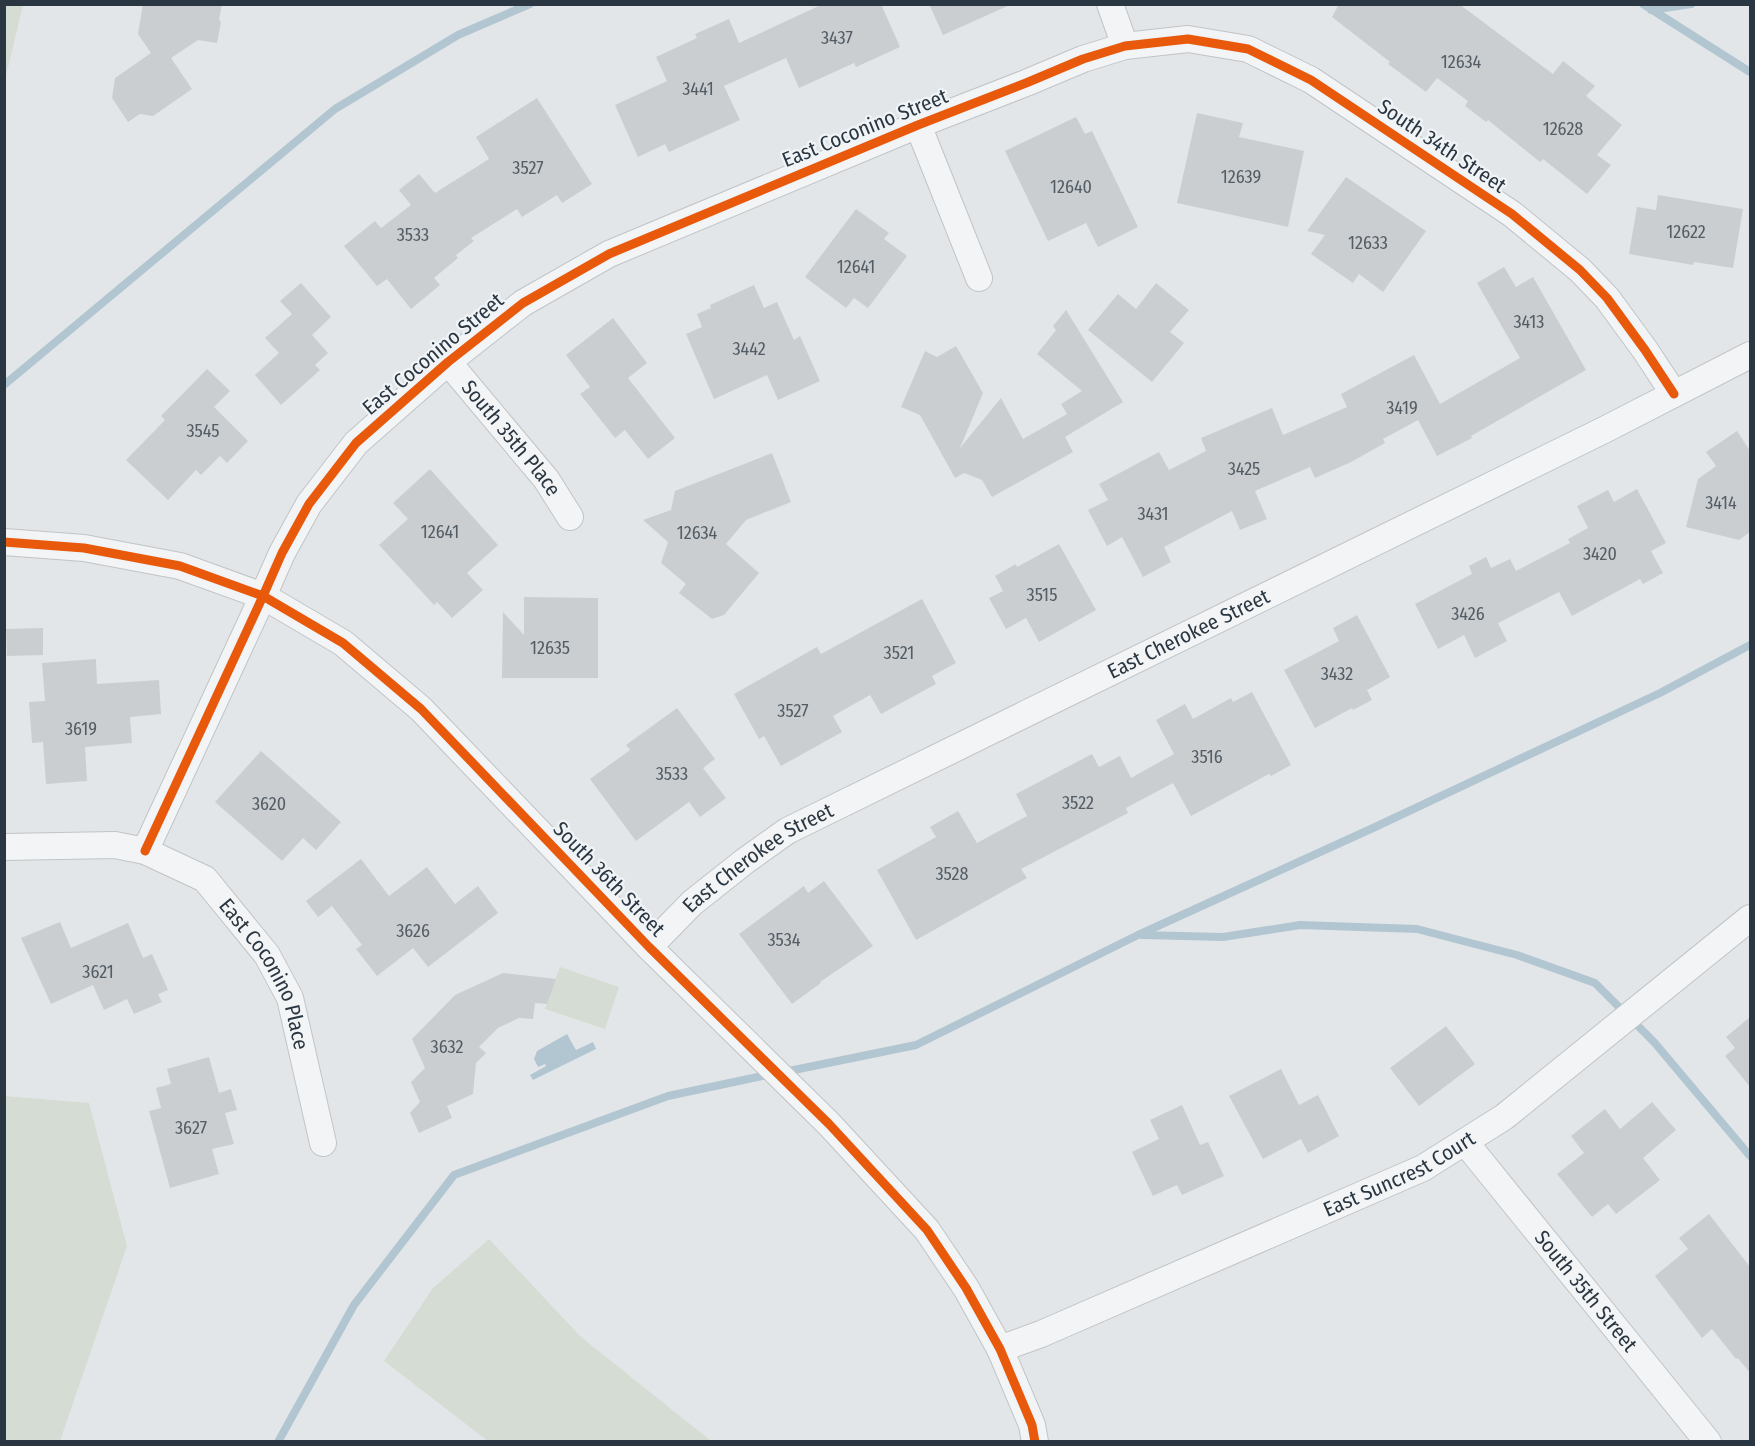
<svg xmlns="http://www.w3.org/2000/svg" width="1755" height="1446" viewBox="0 0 1755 1446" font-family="'Fira Sans Condensed',sans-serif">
  <rect width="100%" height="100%" fill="#e3e6e8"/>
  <path fill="#d5dcd4" d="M 5,4 L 23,5 L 5,80 L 4,5 Z
    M 560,967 L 619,987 L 605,1029 L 545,1009 Z
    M 5,1096 L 89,1103 L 127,1246 L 60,1441 L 5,1441 Z
    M 489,1239 L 581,1337 L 711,1441 L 488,1441 L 384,1361 L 433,1288 Z"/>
  <path fill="#b2c6d2" d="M 567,1034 L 576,1050 L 593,1042 L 596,1049 L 533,1080 L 530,1075 L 546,1066 L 545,1064 L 538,1067 L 534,1059 L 537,1051 Z"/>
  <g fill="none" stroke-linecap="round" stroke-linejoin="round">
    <path stroke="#b2c6d2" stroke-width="8" d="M 1643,4 L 1750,72
      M 1651,10 L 1691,4
      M 4,385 L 335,109 L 458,35 L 530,4
      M 1142,935 L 1223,937 L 1300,925 L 1417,929 L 1517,955 L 1595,983 L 1654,1042 L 1750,1156
      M 784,1072 L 916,1045 L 1138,935 L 1373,828 L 1660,693 L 1750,645
      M 278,1442 L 354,1305 L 454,1175 L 668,1096 L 772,1074"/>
  </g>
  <path fill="#cbced0" d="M 143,4 L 222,4 L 219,20 L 221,22 L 217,43 L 198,40 L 171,58 L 192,89 L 153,116 L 140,114 L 128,122 L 112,98 L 115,78 L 151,53 L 138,34 Z
    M 823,4 L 881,4 L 900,47 L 856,67 L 854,63 L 799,88 L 786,58 L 724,86 L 740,120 L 669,152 L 665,144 L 638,157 L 615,105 L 667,81 L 656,57 L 697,38 L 695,34 L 729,19 L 739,43 Z
    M 929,4 L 1012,4 L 943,35 Z
    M 1339,4 L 1459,4 L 1553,74 L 1563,61 L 1595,86 L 1586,96 L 1622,125 L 1597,155 L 1611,165 L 1587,194 L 1543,159 L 1540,162 L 1488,120 L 1486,122 L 1465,106 L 1468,101 L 1437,78 L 1426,92 L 1388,64 L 1390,62 L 1332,17 Z
    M 537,98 L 592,184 L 562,203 L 557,195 L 522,217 L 517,209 L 471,238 L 474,241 L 456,255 L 458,258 L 434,278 L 440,285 L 411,309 L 387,279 L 377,286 L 344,246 L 375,221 L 381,228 L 411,205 L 399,190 L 419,174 L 435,193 L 489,159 L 476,137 Z
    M 1197,113 L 1243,123 L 1239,137 L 1304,151 L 1288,227 L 1177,203 Z
    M 1076,117 L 1085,134 L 1092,131 L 1138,227 L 1098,247 L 1086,223 L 1048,241 L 1005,151 Z
    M 1346,177 L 1426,231 L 1383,292 L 1359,274 L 1353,283 L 1311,254 L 1325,235 L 1307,231 Z
    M 1658,195 L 1743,209 L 1733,268 L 1694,262 L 1693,265 L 1629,254 L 1637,207 L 1656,210 Z
    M 856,209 L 889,233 L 884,239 L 907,256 L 868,308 L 854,298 L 846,308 L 805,277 Z
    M 1504,267 L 1516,287 L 1533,277 L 1586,370 L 1471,436 L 1472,438 L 1437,456 L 1418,420 L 1383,439 L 1385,443 L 1351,462 L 1315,478 L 1310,467 L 1255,491 L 1267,519 L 1240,530 L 1232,511 L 1164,547 L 1171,562 L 1143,577 L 1122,537 L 1107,546 L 1088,510 L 1108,500 L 1099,484 L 1159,452 L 1169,470 L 1206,451 L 1201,438 L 1272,408 L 1283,435 L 1347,407 L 1341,394 L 1414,355 L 1440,404 L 1520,358 L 1477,283 Z
    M 301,283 L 331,317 L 312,335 L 328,353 L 315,365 L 320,370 L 281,405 L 255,375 L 279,353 L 265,338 L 292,314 L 280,301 Z
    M 1156,283 L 1189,310 L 1170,332 L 1184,343 L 1152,382 L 1088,330 L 1118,294 L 1136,309 Z
    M 754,285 L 764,308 L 777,302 L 794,340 L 800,336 L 820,381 L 778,400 L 767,375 L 714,399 L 686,334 L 702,327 L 697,314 L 711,308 L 710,305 Z
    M 1066,310 L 1123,402 L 1065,437 L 1073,452 L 992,497 L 982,480 L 964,473 L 955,478 L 920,415 L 901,407 L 925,351 L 937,357 L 956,346 L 983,393 L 960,448 L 1001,398 L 1023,439 L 1067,414 L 1061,404 L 1082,391 L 1037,354 L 1056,330 L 1053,326 Z
    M 613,318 L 647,363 L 628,378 L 675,438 L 648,459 L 625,430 L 615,438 L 580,394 L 590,387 L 566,355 Z
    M 207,369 L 230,391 L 214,407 L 248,441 L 227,463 L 220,456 L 201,475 L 196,470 L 168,500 L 126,460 L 165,420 L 161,416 Z
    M 1737,431 L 1750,451 L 1750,532 L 1739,540 L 1686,527 L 1698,479 L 1716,466 L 1706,452 Z
    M 772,453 L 791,502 L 746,520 L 726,544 L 759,573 L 724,615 L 712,619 L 679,593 L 686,584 L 661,563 L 668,542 L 643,520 L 671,510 L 675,491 Z
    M 430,469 L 498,545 L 467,573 L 483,590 L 452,618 L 437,602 L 434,605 L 379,545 L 408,519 L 393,503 Z
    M 1637,489 L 1666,543 L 1651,551 L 1663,573 L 1643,584 L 1640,579 L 1572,616 L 1559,592 L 1498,623 L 1507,641 L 1475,658 L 1464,635 L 1438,649 L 1415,604 L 1472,574 L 1469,566 L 1486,557 L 1491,568 L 1510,559 L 1516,571 L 1570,543 L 1568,539 L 1588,528 L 1577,506 L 1608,490 L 1614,502 Z
    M 1059,544 L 1096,610 L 1039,642 L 1026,618 L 1006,629 L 989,598 L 1003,591 L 995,576 L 1016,564 L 1017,567 Z
    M 524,597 L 598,598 L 598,678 L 502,678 L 503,612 L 524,635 Z
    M 922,599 L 956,663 L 932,676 L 936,684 L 881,714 L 870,695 L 833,716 L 842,732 L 781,766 L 764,736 L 759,739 L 734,694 L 817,647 L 821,654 Z
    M 1357,615 L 1390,677 L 1367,690 L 1372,700 L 1353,710 L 1352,708 L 1315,728 L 1284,670 L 1339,641 L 1333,628 Z
    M 43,628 L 43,655 L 7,656 L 6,629 Z
    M 96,659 L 97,684 L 159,680 L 161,714 L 130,717 L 132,743 L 85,747 L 87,781 L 46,784 L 43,742 L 32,743 L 29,702 L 45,701 L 42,663 Z
    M 1252,692 L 1291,765 L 1271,776 L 1269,774 L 1191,816 L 1173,783 L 1126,808 L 1128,813 L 1021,869 L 1027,878 L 916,940 L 877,870 L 936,837 L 930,827 L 958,811 L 977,843 L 1027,816 L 1016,794 L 1092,754 L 1099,767 L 1120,756 L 1131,778 L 1174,754 L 1156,720 L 1185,704 L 1193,719 L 1231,698 L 1233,702 Z
    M 677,708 L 715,759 L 703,768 L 726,798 L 700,817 L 689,802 L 636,841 L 590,779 L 630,750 L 626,745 Z
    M 261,751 L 341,822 L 316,850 L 303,838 L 282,861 L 215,802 Z
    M 361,859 L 389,896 L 427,867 L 455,904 L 478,886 L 498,913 L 428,967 L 413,948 L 377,976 L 356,949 L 362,945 L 332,906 L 318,917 L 306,901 Z
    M 824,881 L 873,946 L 820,982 L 821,983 L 792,1004 L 739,934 L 804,886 L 808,893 Z
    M 60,922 L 71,948 L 128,923 L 143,958 L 152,954 L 168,990 L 158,994 L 162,1002 L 134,1014 L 127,999 L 104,1010 L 93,985 L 51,1004 L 21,938 Z
    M 503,973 L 556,979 L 547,1004 L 535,1003 L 533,1019 L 519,1018 L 498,1028 L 479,1047 L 486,1053 L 476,1063 L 473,1094 L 447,1106 L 452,1118 L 419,1133 L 410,1113 L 420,1102 L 411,1082 L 425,1068 L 412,1039 L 455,995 Z
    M 1750,1017 L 1750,1087 L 1725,1056 L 1735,1048 L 1726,1037 Z
    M 1446,1026 L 1475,1064 L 1419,1106 L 1390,1068 Z
    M 209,1057 L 219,1093 L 231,1089 L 237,1110 L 225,1113 L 234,1144 L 212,1149 L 219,1174 L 170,1188 L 149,1111 L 161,1108 L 156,1088 L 171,1084 L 167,1069 Z
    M 1281,1069 L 1299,1105 L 1318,1095 L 1339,1136 L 1308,1153 L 1301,1139 L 1263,1159 L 1229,1096 Z
    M 1652,1102 L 1676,1130 L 1643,1158 L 1660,1180 L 1616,1214 L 1608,1204 L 1592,1217 L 1557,1174 L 1584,1153 L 1571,1136 L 1605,1109 L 1620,1129 Z
    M 1182,1105 L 1200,1145 L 1208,1142 L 1224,1176 L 1182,1195 L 1177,1185 L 1153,1196 L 1132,1152 L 1159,1139 L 1150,1120 Z
    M 1709,1214 L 1750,1267 L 1750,1373 L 1738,1358 L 1736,1359 L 1712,1329 L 1702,1338 L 1655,1276 L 1688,1249 L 1679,1238 Z"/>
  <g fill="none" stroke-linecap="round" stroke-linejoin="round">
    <defs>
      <g id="minor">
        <path d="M 1110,4 L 1125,46"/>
        <path d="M 918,125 L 979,278"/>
        <path id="s1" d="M 448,362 L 546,479 L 570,517"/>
        <path d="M 4,542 L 84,548 L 180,566 L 263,596 L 343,643 L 421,709 L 649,947 L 829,1124 L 927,1230 L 966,1288 L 1000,1349 L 1032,1425 L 1035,1442"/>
        <path id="s2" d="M 4,847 L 115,845 L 145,851 L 205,879 L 267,955 L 290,998 L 323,1143"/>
        <path d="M 145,851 L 263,596 L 282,553 L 309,504 L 356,443 L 448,362 L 523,303 L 609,254 L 918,125 L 1026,83 L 1083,59 L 1125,46 L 1188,39 L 1248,49 L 1311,80 L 1512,214 L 1580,270 L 1607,298 L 1645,350 L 1674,394"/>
        <path id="s3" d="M 649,947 L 692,903 L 745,861 L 787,831 L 1604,430 L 1750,355"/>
        <path id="s4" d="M 1465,1142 L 1708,1442"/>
        <path id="s5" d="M 1000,1349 L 1041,1334 L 1423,1168 L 1504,1117 L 1750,918"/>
      </g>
    </defs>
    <use href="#minor" stroke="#c1c4c6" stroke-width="28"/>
    <use href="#minor" stroke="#f2f4f5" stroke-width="26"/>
    <defs>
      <path id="cycleway" d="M 4,542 L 84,548 L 180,566 L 263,596 L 343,643 L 421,709 L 649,947 L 829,1124 L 927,1230 L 966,1288 L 1000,1349 L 1032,1425 L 1035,1442
        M 145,851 L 263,596 L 282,553 L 309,504 L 356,443 L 448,362 L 523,303 L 609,254 L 918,125 L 1026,83 L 1083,59 L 1125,46 L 1188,39 L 1248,49 L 1311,80 L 1512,214 L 1580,270 L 1607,298 L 1645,350 L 1674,394"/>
    </defs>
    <use href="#cycleway" stroke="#f1f4f7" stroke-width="13"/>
    <use href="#cycleway" stroke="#e8590c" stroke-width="9"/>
  </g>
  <g text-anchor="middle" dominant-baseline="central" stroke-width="4.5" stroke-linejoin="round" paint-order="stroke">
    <g font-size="18" fill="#535d66">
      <text x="837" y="38">3437</text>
      <text x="1461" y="62">12634</text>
      <text x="698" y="89">3441</text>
      <text x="1563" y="129">12628</text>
      <text x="528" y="168">3527</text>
      <text x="1241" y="177">12639</text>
      <text x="1071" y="187">12640</text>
      <text x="1686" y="232">12622</text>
      <text x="413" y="235">3533</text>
      <text x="1368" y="243">12633</text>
      <text x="856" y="267">12641</text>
      <text x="1529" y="322">3413</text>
      <text x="749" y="349">3442</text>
      <text x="1402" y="408">3419</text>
      <text x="203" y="431">3545</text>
      <text x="1244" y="469">3425</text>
      <text x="1721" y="503">3414</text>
      <text x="1153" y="514">3431</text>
      <text x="440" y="532">12641</text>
      <text x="697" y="533">12634</text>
      <text x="1600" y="554">3420</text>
      <text x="1042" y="595">3515</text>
      <text x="1468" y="614">3426</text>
      <text x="550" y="648">12635</text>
      <text x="899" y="653">3521</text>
      <text x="1337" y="674">3432</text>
      <text x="793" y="711">3527</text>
      <text x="81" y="729">3619</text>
      <text x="1207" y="757">3516</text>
      <text x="672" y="774">3533</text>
      <text x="1078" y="803">3522</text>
      <text x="269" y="804">3620</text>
      <text x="952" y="874">3528</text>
      <text x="413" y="931">3626</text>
      <text x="784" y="940">3534</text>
      <text x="98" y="972">3621</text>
      <text x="447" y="1047">3632</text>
      <text x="191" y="1128">3627</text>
    </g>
    <g font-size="21" fill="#2a3641" stroke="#f1f4f7">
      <text transform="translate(865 128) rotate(-22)">East Coconino Street</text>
      <text transform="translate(1442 146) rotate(34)">South 34th Street</text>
      <text transform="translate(433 354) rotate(-40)">East Coconino Street</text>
      <text stroke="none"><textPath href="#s1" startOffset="99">South 35th Place</textPath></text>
      <text stroke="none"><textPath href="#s3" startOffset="628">East Cherokee Street</textPath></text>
      <text stroke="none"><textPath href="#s3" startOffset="142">East Cherokee Street</textPath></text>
      <text transform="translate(609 879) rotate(46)">South 36th Street</text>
      <text stroke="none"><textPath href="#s2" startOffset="322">East Coconino Place</textPath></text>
      <text stroke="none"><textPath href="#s5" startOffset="436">East Suncrest Court</textPath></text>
      <text stroke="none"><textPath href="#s4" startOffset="192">South 35th Street</textPath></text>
    </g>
  </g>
  <rect width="1755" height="1446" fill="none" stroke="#2a3641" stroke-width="12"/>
</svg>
